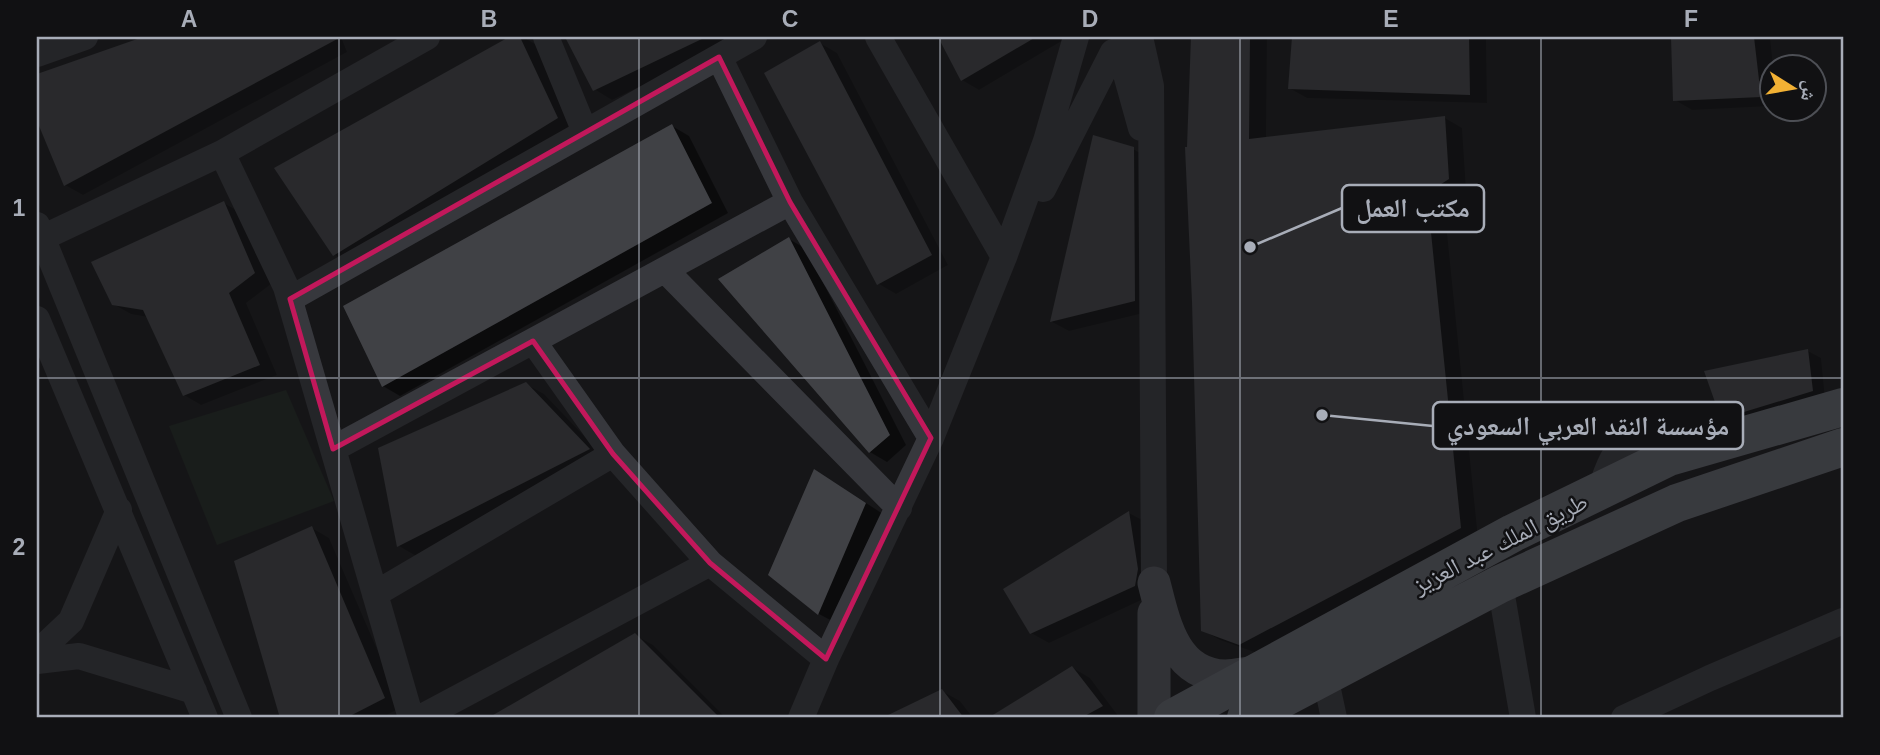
<svg xmlns="http://www.w3.org/2000/svg" width="1880" height="755" viewBox="0 0 1880 755" font-family="Helvetica,'Noto Naskh Arabic',sans-serif">
  <rect width="100%" height="100%" fill="#161618"/>
  <path fill="#1e261f" d="M 286,390 L 334,501 L 217,545 L 169,426 Z"/>
  <path fill="#0007" d="M 148,37 L 341,37 L 347,52 L 83,195 L 65,185 L 37,116 L 37,76 Z
    M 513,37 L 523,37 L 535,44 L 574,129 L 352,265 L 335,255 L 277,168 Z
    M 567,37 L 743,37 L 612,100 L 594,89 Z
    M 939,37 L 1063,37 L 1065,39 L 979,90 L 962,80 Z
    M 1193,37 L 1267,37 L 1266,139 L 1445,118 L 1462,128 L 1466,189 L 1444,203 L 1478,538 L 1257,653 L 1220,640 L 1202,630 L 1189,148 Z
    M 1294,37 L 1486,37 L 1487,103 L 1307,98 L 1289,88 Z
    M 1673,37 L 1770,37 L 1773,66 L 1772,106 L 1692,110 L 1675,100 Z
    M 820,43 L 837,53 L 948,265 L 896,294 L 879,284 Z
    M 672,126 L 689,136 L 728,213 L 400,396 L 383,386 Z
    M 1095,138 L 1133,149 L 1151,159 L 1152,311 L 1069,331 L 1052,322 Z
    M 224,203 L 241,213 L 271,284 L 246,303 L 277,375 L 201,405 L 184,395 L 148,317 L 131,314 L 113,304 Z
    M 789,239 L 806,249 L 906,445 L 887,462 L 870,452 Z
    M 1808,351 L 1821,358 L 1825,398 L 1736,425 L 1723,417 Z
    M 526,384 L 544,394 L 606,459 L 416,556 L 399,546 Z
    M 832,481 L 883,514 L 836,623 L 819,614 L 770,575 Z
    M 1129,513 L 1146,522 L 1152,595 L 1049,643 L 1031,633 L 1005,590 Z
    M 312,528 L 329,538 L 402,707 L 381,718 L 282,718 L 236,562 Z
    M 635,635 L 653,645 L 726,718 L 492,718 Z
    M 1073,668 L 1090,678 L 1119,717 L 992,718 Z
    M 942,691 L 960,701 L 973,718 L 886,718 Z"/>
  <path fill="#404145" d="M 143,37 L 341,37 L 64,186 L 37,121 L 37,74 Z
    M 509,37 L 520,37 L 558,118 L 333,256 L 274,168 Z
    M 565,37 L 706,37 L 593,91 Z
    M 938,37 L 1036,37 L 961,81 Z
    M 1191,37 L 1250,37 L 1249,139 L 1445,116 L 1449,179 L 1427,193 L 1461,528 L 1239,645 L 1201,631 L 1192,301 L 1185,147 L 1187,147 Z
    M 1292,37 L 1469,37 L 1470,95 L 1288,89 Z
    M 1671,37 L 1754,37 L 1761,97 L 1673,101 Z
    M 820,41 L 932,255 L 877,285 L 764,73 Z
    M 672,124 L 712,203 L 382,387 L 343,306 Z
    M 1093,135 L 1134,147 L 1135,301 L 1050,322 Z
    M 224,201 L 255,273 L 229,293 L 260,365 L 183,396 L 143,310 L 112,305 L 91,262 Z
    M 789,237 L 890,435 L 869,453 L 718,279 Z
    M 1808,349 L 1813,391 L 1721,419 L 1704,371 Z
    M 526,382 L 590,449 L 397,547 L 378,448 Z
    M 814,469 L 866,503 L 818,615 L 768,575 Z
    M 1129,511 L 1138,569 L 1135,586 L 1030,634 L 1003,589 Z
    M 312,526 L 385,698 L 346,718 L 280,718 L 234,561 Z
    M 635,633 L 720,718 L 488,718 Z
    M 1072,666 L 1103,706 L 1081,718 L 988,718 Z
    M 942,689 L 964,718 L 882,718 Z"/>
  <g fill="none" stroke-linecap="round" stroke-linejoin="round">
    <path stroke="#37383d" stroke-width="26" d="M 546,37 L 585,132
      M 878,37 L 1004,257
      M 1140,37 L 1151,86 L 1154,583
      M 1119,49 L 1141,128
      M 37,54 L 85,37
      M 719,57 L 790,202 L 931,438
      M 222,153 L 286,287 L 411,718
      M 1043,189 L 1113,52
      M 37,225 L 239,718
      M 37,238 L 42,238 L 222,153 L 427,37
      M 665,270 L 899,508
      M 290,299 L 754,37
      M 37,319 L 205,718
      M 533,341 L 613,454 L 710,563 L 826,659
      M 333,449 L 790,202
      M 1600,491 C 1604,480 1608,465 1615,455 C 1636,427 1671,439 1698,448
      M 1500,584 L 1523,718
      M 375,594 L 613,454
      M 37,653 L 71,621 L 119,510
      M 37,661 L 79,656 L 194,691
      M 1325,676 L 1334,718
      M 420,718 L 710,563
      M 801,718 L 826,659 L 931,438 L 1004,257 L 1046,141 L 1076,37
      M 1624,718 L 1710,678 L 1843,621"/>
    <path stroke="#53555c" stroke-width="33" d="M 1154,583 C 1164,622 1174,675 1225,676 C 1235,676 1247,673 1258,672
      M 1154,613 L 1154,718"/>
    <path stroke="#63666e" stroke-width="38" d="M 1173,718 L 1513,533 L 1669,457 L 1843,407
      M 1246,718 L 1500,584 L 1677,503 L 1843,447"/>
  </g>
  <path d="M0 0H1880V755H0ZM 719,57 L 790,202 L 931,438 L 826,659 L 710,563 L 613,454 L 533,341 L 333,449 L 290,299 Z" fill="#161618" fill-opacity=".55" fill-rule="evenodd"/>
  <path fill="none" stroke="#c2185b" stroke-width="5" stroke-linejoin="round" d="M 719,57 L 790,202 L 931,438 L 826,659 L 710,563 L 613,454 L 533,341 L 333,449 L 290,299 Z"/>
  <path fill="none" stroke="#a8adb8" stroke-width="2" stroke-opacity="0.55" d="M 339,37 L 339,718M 639,37 L 639,718M 940,37 L 940,718M 1240,37 L 1240,718M 1541,37 L 1541,718M 37,378 L 1843,378"/>
  <g text-anchor="middle" dominant-baseline="central" stroke-width="5" stroke-linejoin="round" paint-order="stroke">
    <g font-size="24" fill="#a8adb8" stroke="#111113">
      <text transform="translate(1500 543) rotate(-27)">طريق الملك عبد العزيز</text>
    </g>
  </g>
  <path fill="none" stroke="#a8adb8" stroke-width="2.5" d="M1250 247L1342 208M1322 415L1433 426"/>
  <g fill="#a8adb8" stroke="#111113" stroke-width="2.5">
    <circle cx="1250" cy="247" r="7"/>
    <circle cx="1322" cy="415" r="7"/>
  </g>
  <g fill="#111113" stroke="#a8adb8" stroke-width="2.5">
    <rect x="1342" y="185" width="142" height="47" rx="7"/>
    <rect x="1433" y="402" width="310" height="47" rx="7"/>
  </g>
  <g font-size="26" text-anchor="middle" font-weight="bold" fill="#a8adb8">
    <text x="1413" y="217">مكتب العمل</text>
    <text x="1588" y="435">مؤسسة النقد العربي السعودي</text>
  </g>
  <rect width="1880" height="755" fill="none" stroke="#111113" stroke-width="77"/>
  <g transform="translate(1793 88) rotate(101)"><circle r="33" fill="#111113" stroke="#4d4f55" stroke-width="2"/>
  <path d="M0-5L12 26L0 18L-12 26Z" fill="#f2b134"/>
  <text y="-10" font-size="19" font-weight="bold" text-anchor="middle" fill="#a8adb8">ش</text>
  </g>
  <rect x="38" y="38" width="1804" height="678" fill="none" stroke="#a8adb8" stroke-width="2.5"/>
  <g font-size="23" text-anchor="middle" font-weight="bold" fill="#a8adb8">
    <text x="189" y="27">A</text>
    <text x="489" y="27">B</text>
    <text x="790" y="27">C</text>
    <text x="1090" y="27">D</text>
    <text x="1391" y="27">E</text>
    <text x="1691" y="27">F</text>
    <text x="19" y="216">1</text>
    <text x="19" y="555">2</text>
  </g>
</svg>
